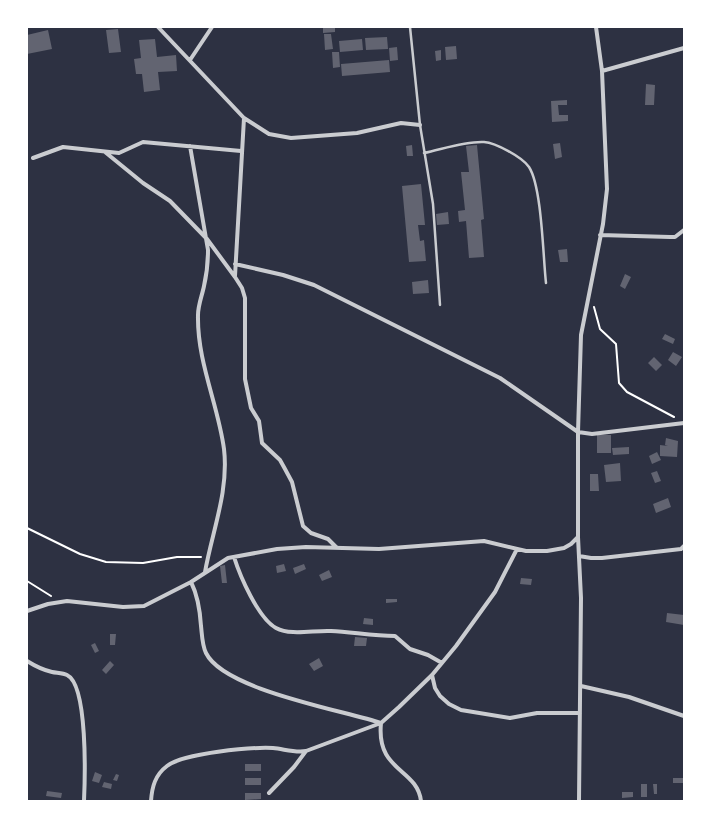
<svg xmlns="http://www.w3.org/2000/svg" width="711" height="828" viewBox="0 0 711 828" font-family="Cabin,sans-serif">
  <rect width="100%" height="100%" fill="#2d3142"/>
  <path fill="#626471" d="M 323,27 L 335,27 L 335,32 L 323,33 Z
    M 118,29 L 121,52 L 109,53 L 106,30 Z
    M 48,30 L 52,49 L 27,54 L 27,35 Z
    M 324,34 L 331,34 L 333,49 L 325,50 Z
    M 387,37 L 388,49 L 366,50 L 365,38 Z
    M 155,39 L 157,57 L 176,55 L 177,71 L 158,72 L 160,90 L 144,92 L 142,74 L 136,74 L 134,59 L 141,58 L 139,40 Z
    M 362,39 L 363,50 L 340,52 L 339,41 Z
    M 456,46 L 457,59 L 446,60 L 445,47 Z
    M 397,47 L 398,60 L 390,61 L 389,48 Z
    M 441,50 L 441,60 L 436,61 L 435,51 Z
    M 332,52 L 339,52 L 340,67 L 333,68 Z
    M 389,60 L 390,72 L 342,76 L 341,64 Z
    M 646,84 L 655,85 L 654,105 L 645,105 Z
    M 567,100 L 567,105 L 558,105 L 559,115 L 568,115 L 568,121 L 552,122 L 551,101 Z
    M 560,143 L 562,157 L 555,159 L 553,144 Z
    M 412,145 L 413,156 L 407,156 L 406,146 Z
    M 477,145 L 484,219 L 481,220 L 484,257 L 469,258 L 466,221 L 459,222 L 458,211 L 465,210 L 461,172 L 469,172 L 466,146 Z
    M 421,184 L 425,225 L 418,225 L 420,241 L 424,240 L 426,261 L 409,262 L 402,186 Z
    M 448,212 L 449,224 L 437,225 L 436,214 Z
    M 567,249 L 568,262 L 560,262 L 558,250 Z
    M 625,274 L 631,277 L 625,289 L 620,286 Z
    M 428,280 L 429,293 L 413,294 L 412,282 Z
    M 665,334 L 675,339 L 673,344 L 662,339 Z
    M 673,352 L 682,357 L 676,366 L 668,360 Z
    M 654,357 L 662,365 L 656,371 L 648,363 Z
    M 597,435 L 611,435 L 611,453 L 597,453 Z
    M 666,438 L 678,441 L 677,457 L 660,456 L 660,445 L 668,446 L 665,445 Z
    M 629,447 L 629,454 L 613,455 L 612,448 Z
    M 657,452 L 661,460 L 652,464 L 649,456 Z
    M 620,463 L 621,481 L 606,482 L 604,465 Z
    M 657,471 L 661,481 L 655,483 L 651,473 Z
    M 590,474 L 598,474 L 599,491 L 590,491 Z
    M 668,498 L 671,507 L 656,513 L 653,504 Z
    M 284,564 L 286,571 L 277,573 L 276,566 Z
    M 304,564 L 306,569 L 295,574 L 293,568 Z
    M 225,565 L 227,583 L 222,583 L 220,566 Z
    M 329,570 L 332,577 L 322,581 L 319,575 Z
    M 521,578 L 532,579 L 531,585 L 520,584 Z
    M 386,599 L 397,599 L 397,602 L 386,603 Z
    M 667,613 L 684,615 L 684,625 L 666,622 Z
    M 364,618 L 373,619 L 373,625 L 363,624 Z
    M 110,634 L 116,634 L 115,645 L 110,645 Z
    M 355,637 L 367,638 L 366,646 L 354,646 Z
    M 95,643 L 99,651 L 95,653 L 91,645 Z
    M 319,658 L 323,666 L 314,671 L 309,664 Z
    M 110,661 L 114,665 L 106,674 L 102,670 Z
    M 245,764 L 261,764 L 261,771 L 245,771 Z
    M 95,772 L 102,775 L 99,783 L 92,781 Z
    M 116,774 L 119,775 L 117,781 L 113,780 Z
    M 245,778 L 261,778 L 261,785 L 245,785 Z
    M 673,778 L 683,778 L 683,783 L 673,783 Z
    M 104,782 L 112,784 L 111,789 L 102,787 Z
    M 641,784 L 647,784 L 647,797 L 641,797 Z
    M 653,784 L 657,784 L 657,794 L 654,794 Z
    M 47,791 L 62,793 L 61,798 L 46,796 Z
    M 622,792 L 633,792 L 633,797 L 622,798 Z
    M 245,793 L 261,793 L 261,799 L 245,800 Z"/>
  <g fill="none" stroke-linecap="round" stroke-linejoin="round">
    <path stroke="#fff" stroke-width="2" d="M 594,307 L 600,329 L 616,344 L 619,383 L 627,392 L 674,417
      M 27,528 L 80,554 L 106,562 L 143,563 L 177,557 L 201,557
      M 27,581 L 51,596"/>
    <path stroke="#caccd0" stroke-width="2.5" d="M 410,27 L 420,125 L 433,204 L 440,305
      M 424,153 C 443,149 465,141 484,142 C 496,143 522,157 529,167 C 542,187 543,257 546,283"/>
    <path stroke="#caccd0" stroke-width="4" d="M 158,27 L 244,118 L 269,134 L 291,138 L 357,133 L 401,123 L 420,125
      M 190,60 L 212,27
      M 602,71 L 684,48
      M 190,146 L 208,250 C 208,262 207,273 204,286 C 202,296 198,305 198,315 C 197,362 218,404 224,449 C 229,491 212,532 205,572
      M 105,152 L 143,183 L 170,201 L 207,239 L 235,277 L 242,288 L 245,298 L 245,379 L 251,408 L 259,421 L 262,443 L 280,460 L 285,469 L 292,482 L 303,526 L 311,533 L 328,539 L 336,547
      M 33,158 L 63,147 L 119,153 L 143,142 L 241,151
      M 600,235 L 670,237 L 675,237 L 684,230
      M 235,264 L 283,275 L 314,285 L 500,378 L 578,432 L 592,434 L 684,423
      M 235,276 L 244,118
      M 579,556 L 591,558 L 602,558 L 681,549 L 684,546
      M 234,557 C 240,576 258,618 276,628 C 291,636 314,630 331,631 C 352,632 373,636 395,636 L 410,649 L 428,655 L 442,663
      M 191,582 C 198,596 200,610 201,626 C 202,634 202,645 206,653 C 224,690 342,710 381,723 C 376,772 417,768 421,801
      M 27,611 L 48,604 L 67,601 L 123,607 L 144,606 L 191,582 L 228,558 L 277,549 L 306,547 L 379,549 L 484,541 L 526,551 L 547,551 L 564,548 L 571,544 L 578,537
      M 27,661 C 35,666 43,670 52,672 C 57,673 63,673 67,675 C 88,685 85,779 84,801
      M 432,675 L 435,688 L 440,696 L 449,704 L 461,710 L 510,718 L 537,713 L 580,713
      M 581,686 L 629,697 L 684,716
      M 269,793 L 294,767 L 306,751
      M 151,801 C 152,787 155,775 167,766 C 184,753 251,747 273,748 C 284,749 295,753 306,751 L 381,723 L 399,707 L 432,675 L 456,646 L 495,592 L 517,549
      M 579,801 L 581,598 L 578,537 L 578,432 L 581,335 L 603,224 L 607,189 L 602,71 L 596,27"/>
  </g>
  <rect width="711" height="828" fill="none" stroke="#ffffff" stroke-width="56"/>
</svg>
